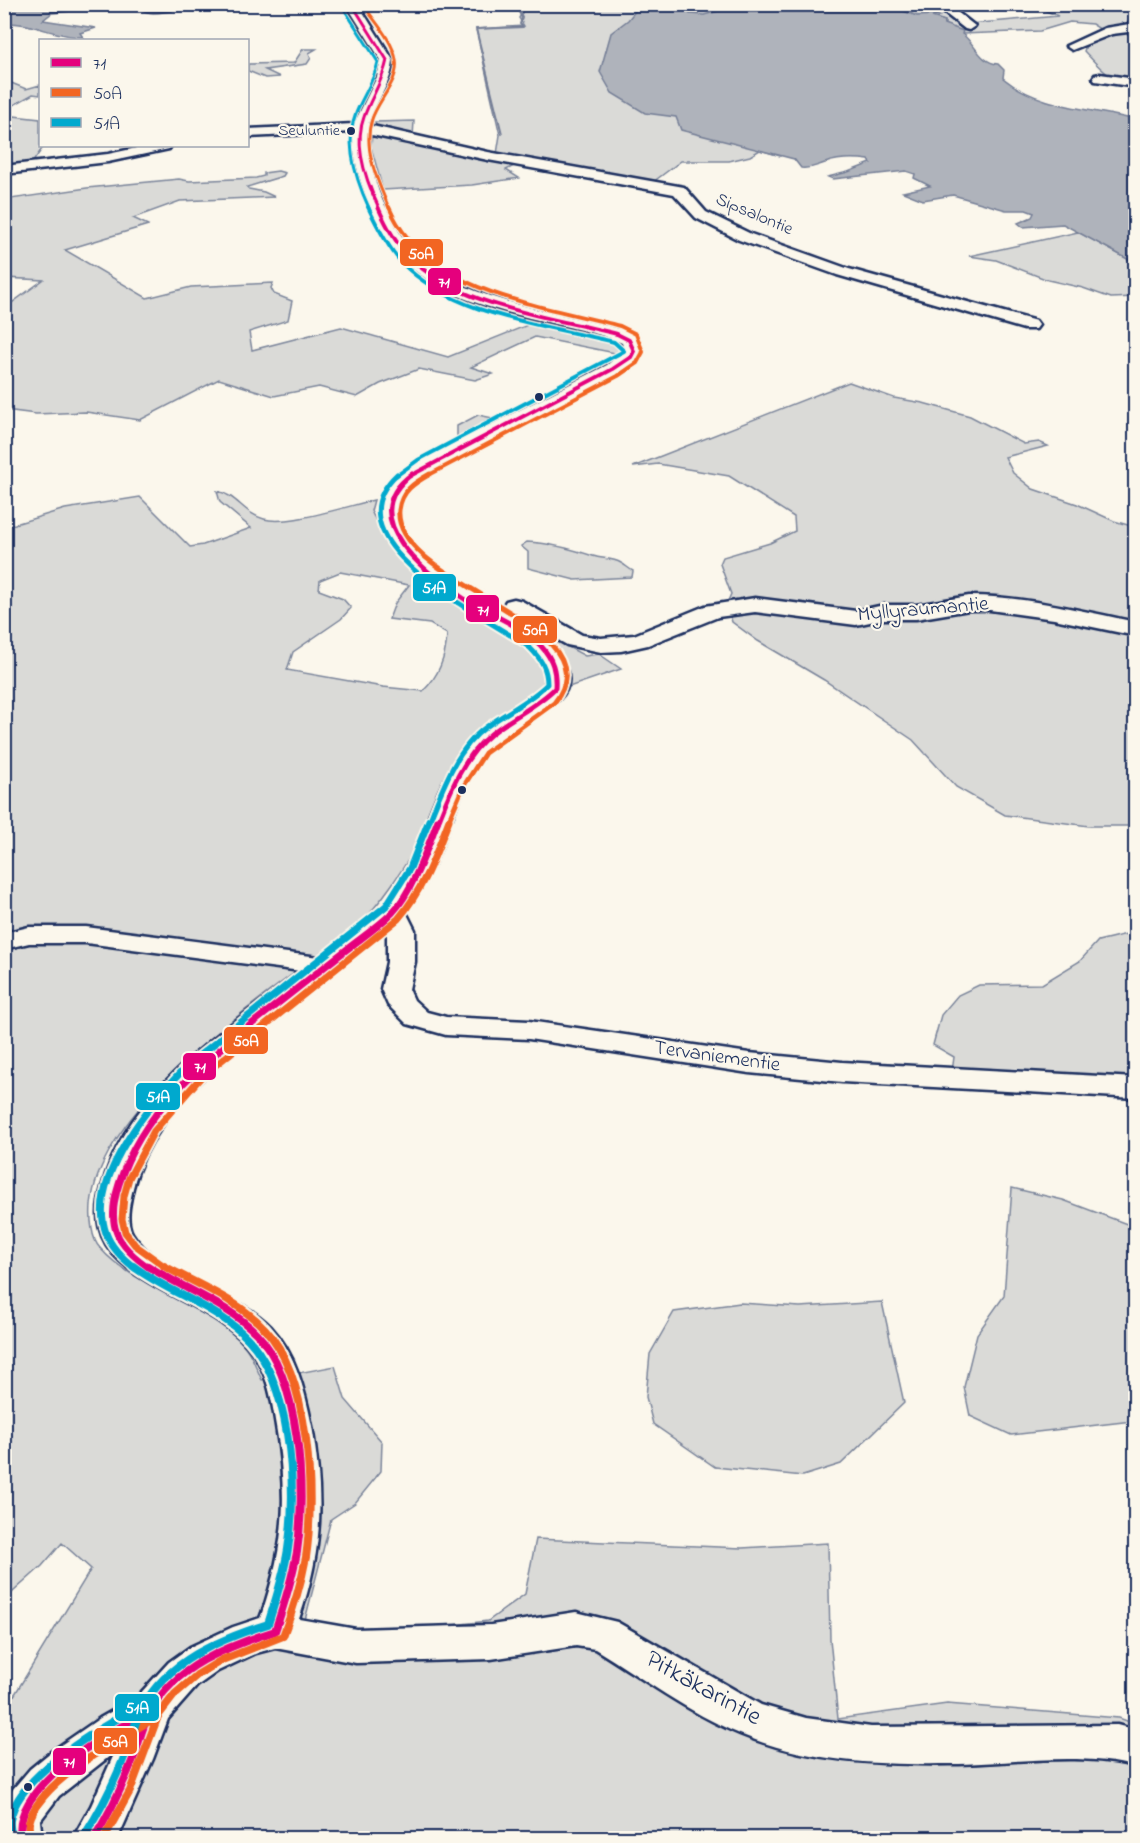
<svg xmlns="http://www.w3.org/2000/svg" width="1140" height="1843" viewBox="0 0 1140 1843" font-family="'Indie Flower',sans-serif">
  <rect width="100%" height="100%" fill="#fbf7ec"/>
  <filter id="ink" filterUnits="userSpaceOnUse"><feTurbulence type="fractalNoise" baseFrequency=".0167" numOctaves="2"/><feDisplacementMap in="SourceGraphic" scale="12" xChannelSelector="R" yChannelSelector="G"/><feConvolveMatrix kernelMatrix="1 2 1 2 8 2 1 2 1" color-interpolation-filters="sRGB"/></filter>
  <g filter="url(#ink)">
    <path fill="#dadad7" stroke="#7a849a" stroke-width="1.5" fill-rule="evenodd" d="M 1093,4 L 1135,5 L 1135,83 C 1109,81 1101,69 1084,51 L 1087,43 L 1103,31 L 1092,24 L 1070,22 L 1040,31 L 962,34 L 945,25 L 945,21 L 931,17 L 937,15 L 917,16 L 898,9 L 913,7 L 910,5 L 942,5 L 969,24 L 1058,16 L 1032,5 Z
      M 517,5 L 762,5 L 780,156 L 760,150 L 750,156 L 729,161 L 681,161 L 653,182 L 497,154 L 500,135 L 476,29 L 524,26 L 519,18 L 522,13 Z
      M 303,49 L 316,49 L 309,53 L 311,58 L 307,64 L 265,70 L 280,77 L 265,78 L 248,71 L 248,64 L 294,63 Z
      M 4,80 L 26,89 L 40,85 L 40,95 L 33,94 L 5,110 Z
      M 5,115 L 40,119 L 40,146 L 44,146 L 30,166 L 5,170 Z
      M 414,121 L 413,137 L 377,130 L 375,122 Z
      M 372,135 L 518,164 L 506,170 L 519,178 L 472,185 L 383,190 L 371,147 Z
      M 278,171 L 285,173 L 283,176 L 247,187 L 249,189 L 264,192 L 275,197 L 180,201 L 133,218 L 148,225 L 65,250 L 147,298 L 191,287 L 273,283 L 271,288 L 274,294 L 292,301 L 288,320 L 249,332 L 252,350 L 341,327 L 448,357 L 540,320 L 608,337 L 619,343 L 624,350 L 620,354 L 535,337 L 471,367 L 493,374 L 475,380 L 419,369 L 380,384 L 357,397 L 319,387 L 274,396 L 219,379 L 140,420 L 86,412 L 36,414 L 5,410 L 5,308 L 43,280 L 5,278 L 5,188 L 11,187 L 11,199 L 87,188 L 179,179 L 189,181 L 256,178 L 264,176 L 264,173 Z
      M 1078,232 L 1135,263 L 1135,297 L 1111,298 L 1083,288 L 1048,280 L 996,260 L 969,256 Z
      M 849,382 L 894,398 L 923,403 L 970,416 L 1024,444 L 1039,442 L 1048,446 L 1005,457 L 1013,473 L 1033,489 L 1077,504 L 1114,521 L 1135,527 L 1135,826 L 1089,826 L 1005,815 L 956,787 L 913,740 L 824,680 L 758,641 L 732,622 L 727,603 L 731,594 L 720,564 L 723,557 L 770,543 L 795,531 L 794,517 L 729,476 L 658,464 L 633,467 Z
      M 478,415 L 498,419 L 465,437 L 457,437 L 457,426 Z
      M 217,491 C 237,495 244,514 264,519 C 287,526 348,506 374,500 L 371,511 L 383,535 L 408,562 L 518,634 L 545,665 L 548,678 L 543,692 C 522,707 494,715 477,734 C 456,757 446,787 433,815 C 413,854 392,889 362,922 C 283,985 101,1098 91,1205 C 90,1217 91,1239 100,1248 C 139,1293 210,1299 246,1348 C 253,1357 257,1370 262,1380 L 335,1366 L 345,1399 L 382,1442 L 381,1471 L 355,1503 L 331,1519 L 305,1620 L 380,1633 L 488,1621 L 525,1594 L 536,1539 L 742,1548 L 828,1543 L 830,1639 L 838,1719 L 947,1704 L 1119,1718 L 1135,1724 L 1135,1838 L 5,1838 L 4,1712 L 91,1569 L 62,1543 L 42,1566 L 5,1599 L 5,527 L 65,509 L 140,497 L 190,547 L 203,545 L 251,528 L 220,502 ZM 340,572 L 409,585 L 395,603 L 389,619 L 430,624 L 447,634 C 446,657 439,676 423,691 L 383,687 L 287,670 L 293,652 L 341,619 L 351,608 L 343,599 L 319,590 L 320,580 Z
      M 527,542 C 549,543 572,549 593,556 C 602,559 613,558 621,563 C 625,565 629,569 633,571 L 632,577 L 575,580 L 528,568 L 528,552 L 521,546 Z
      M 540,632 L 585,656 L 599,654 L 621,669 L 569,687 C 571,660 558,650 540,632 Z
      M 1135,932 L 1135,1096 L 950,1087 L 954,1057 L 933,1045 L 941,1015 L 958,995 L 979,985 L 1042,984 L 1080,961 L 1098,941 Z
      M 1012,1188 L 1063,1200 L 1135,1227 L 1136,1419 L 1132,1421 L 1011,1435 L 970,1416 L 964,1387 L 977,1334 L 1004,1296 Z
      M 882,1302 L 904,1403 L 841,1464 L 803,1476 L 715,1467 L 653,1424 L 646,1397 L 650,1354 L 674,1312 L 740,1303 L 800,1307 Z"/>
    <path fill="#afb3bb" stroke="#747e96" stroke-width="1.5" d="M 745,4 L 910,5 L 914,8 L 900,10 L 917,16 L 937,15 L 939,16 L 932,17 L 945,21 L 944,24 L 963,31 L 962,34 C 975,43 980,63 998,64 L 1004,70 L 1003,78 C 1039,108 1091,108 1135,120 L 1135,263 L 1063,224 L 1023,227 L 1018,223 L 1032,217 L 1034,213 L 1026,210 L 1006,210 L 953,195 L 923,200 L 903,192 L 930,186 L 914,178 L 915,174 L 906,171 L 833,179 L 828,177 L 848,172 L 871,163 L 869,160 C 854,158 839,158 825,163 C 815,166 812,169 801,168 L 794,159 L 681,130 L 676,117 L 645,113 L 612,93 L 600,72 L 611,33 L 628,20 L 636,10 L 661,5 L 684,5 L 690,14 L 704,15 Z
      M 69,5 L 94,7 L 168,5 L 173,6 L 174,8 L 172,11 C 162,12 150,16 141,9 L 72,11 L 52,13 L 43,20 L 96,28 L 80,33 L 83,37 C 55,37 32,22 5,23 L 5,5 Z"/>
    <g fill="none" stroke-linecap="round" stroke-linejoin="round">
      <path stroke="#747e96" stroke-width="2" d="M 640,4 L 653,8
        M 502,134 L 476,29 L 523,27 L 520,24 L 522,18 L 515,4"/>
      <defs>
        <path id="minor" d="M 346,4 L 358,4 L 393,60 C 392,84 374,103 368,125 L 488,152 L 684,187 L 706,212 L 751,234 L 849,269 L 1036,321 L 1039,325 L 1036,329 L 1024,329 L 837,275 L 739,240 L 696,218 L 674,194 L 488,160 L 367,134 C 368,158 375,186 386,208 C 395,227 404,242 419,257 C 463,301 563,313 623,330 L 635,336 L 643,351 L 637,361 L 619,373 L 429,472 C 419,478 407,485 402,496 C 374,551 506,607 538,631 C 550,641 562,655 567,671 C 577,700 535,715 517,727 C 506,734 497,741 488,750 C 464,777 454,815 441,848 C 432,871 421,892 406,912 L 415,930 L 415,962 L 409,989 L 414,1000 L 427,1012 L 446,1017 L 529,1021 L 749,1053 L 842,1062 L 1136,1078 L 1136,1098 L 842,1082 L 749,1073 L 529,1039 L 446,1035 L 407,1024 L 388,1005 L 381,989 L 387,962 L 387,930 L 206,1076 C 174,1109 144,1142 133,1188 C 130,1202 125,1220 132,1233 C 153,1271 239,1292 271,1327 C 296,1354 305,1391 312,1426 C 324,1497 323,1550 299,1619 L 356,1629 L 491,1625 L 576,1612 L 617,1622 L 761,1705 L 806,1718 L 871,1727 L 1117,1725 L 1136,1730 L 1136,1767 C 1084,1751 1005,1764 950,1764 C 880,1765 806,1762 740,1734 C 689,1713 642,1678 595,1649 L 576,1646 L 491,1659 L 356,1663 L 275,1648 L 256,1653 L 218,1671 L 197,1686 L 168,1719 L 153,1759 L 118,1838 L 73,1838 L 91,1806 L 115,1752 L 59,1796 L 40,1821 L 42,1838 L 4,1838 L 4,1807 L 13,1789 L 30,1769 L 52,1751 L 100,1718 L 137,1697 L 169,1662 L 190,1647 L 233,1627 L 260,1618 L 262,1613 C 285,1544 288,1497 276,1426 C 272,1401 268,1374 253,1353 C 221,1309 159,1298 120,1261 C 97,1240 94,1216 102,1187 C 127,1089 227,1030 301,971 L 86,943 L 29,943 L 4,949 L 4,933 L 29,927 L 86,927 L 319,957 C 344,937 378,918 395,891 C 425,843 432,784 470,741 C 489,720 515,710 537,694 C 576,658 479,617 459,603 C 429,584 368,540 380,499 C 385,483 402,472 415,464 L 607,365 L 625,351 L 622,343 L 611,338 C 548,319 458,311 409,265 C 393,250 382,232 373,212 C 362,189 352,159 353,132 L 248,137 L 248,129 L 354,124 L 377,77 L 381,60 Z
          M 933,4 L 947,4 L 975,26 L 969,30 L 965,29 Z
          M 1136,23 L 1136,31 L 1112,34 L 1072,50 L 1066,46 L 1105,28 Z
          M 1100,74 L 1136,79 L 1136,87 L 1095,81 L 1093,78 L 1095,75 Z
          M 146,146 L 171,146 L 169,149 L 108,162 L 4,174 L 4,166 L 108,154 Z
          M 969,596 C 1025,596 1081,611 1136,622 L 1136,636 L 1054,619 L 990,610 L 969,610 L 916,619 L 884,619 L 856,625 L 755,612 L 718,617 L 648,645 L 621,651 L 601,652 L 567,645 L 506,611 L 503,606 L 506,601 L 514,599 L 522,601 L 582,635 L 601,638 L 634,635 L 705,606 L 755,598 L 856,611 L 884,605 L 916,605 Z"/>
      </defs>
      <use href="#minor" stroke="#1b2f5e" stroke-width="5"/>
      <use href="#minor" fill="#fbf7ec" fill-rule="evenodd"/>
      <defs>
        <path id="bus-1-far4" d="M 352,4 L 387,60 C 383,81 371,97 364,117 C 353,146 366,181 379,208"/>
        <path id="bus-1-far3" d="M 378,207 C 386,225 395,243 409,257 C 459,307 551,317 617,334 L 629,340 L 634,351 L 631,357 L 613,369 L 410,476"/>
        <path id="bus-1-far2" d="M 412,474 C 352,518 428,575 466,600 C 491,615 520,625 541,646 C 553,659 556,671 555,688 C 536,707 512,717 491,734 C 464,756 450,791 438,822"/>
        <path id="bus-1-far1" d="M 150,1268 C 115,1245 106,1224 119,1184 C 141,1113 198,1067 253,1023 C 284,999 315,974 346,950 C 361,938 378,927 392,913 C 413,891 427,848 438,820"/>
        <path id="bus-1" d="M 21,1838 C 11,1784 111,1732 151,1710
          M 94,1838 C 110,1813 122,1787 133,1759 C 139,1744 142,1726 150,1712 C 175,1666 228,1646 275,1631 C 284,1605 292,1579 297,1552 C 306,1493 301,1378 256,1333 C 226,1303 183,1289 148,1266"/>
        <path id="bus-2-far4" d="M 363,4 C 373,20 393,40 396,60 C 400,80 378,100 372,119 C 362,148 378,182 389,208"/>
        <path id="bus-2-far3" d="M 389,207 C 426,294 539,304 620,326 L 636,334 L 643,352 L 637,363 L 618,376 L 427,476"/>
        <path id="bus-2-far2" d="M 430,474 C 414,483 401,491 399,510 C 392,584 618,624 554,703 L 485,753 L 463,787 L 448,822"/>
        <path id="bus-2-far1" d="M 167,1268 L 135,1245 L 125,1232 L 122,1219 L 124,1196 L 129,1178 L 154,1131 L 202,1076 L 398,919 C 423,890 435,856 449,820"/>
        <path id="bus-2" d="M 30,1837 C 30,1833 28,1828 29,1823 C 37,1783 121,1737 155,1718
          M 104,1838 L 130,1791 L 158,1716 L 175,1694 L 197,1675 L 222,1660 L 283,1636 C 293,1610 301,1584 306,1557 C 315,1495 310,1377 265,1329 C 238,1300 198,1285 164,1266"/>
        <path id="bus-3-far4" d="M 344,9 L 378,62 C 374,81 363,96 356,113 C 344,143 356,180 369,208"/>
        <path id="bus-3-far3" d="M 368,207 C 377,226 387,246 401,262 C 452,316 546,325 614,342 L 624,351 L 418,460 L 396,476"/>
        <path id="bus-3-far2" d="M 397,474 C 323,543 490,618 530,648 C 541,659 547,668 547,684 C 529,702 506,712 486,727 C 457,748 442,789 429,822"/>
        <path id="bus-3-far1" d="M 135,1268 C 123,1259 111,1247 106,1233 C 86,1177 154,1099 190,1063 L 386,906 L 410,868 L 429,820"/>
        <path id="bus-3" d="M 86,1833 C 102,1808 114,1783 125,1755 C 131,1740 134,1723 142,1708 C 167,1661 220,1639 268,1624 C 276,1599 284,1575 288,1549 C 298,1488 291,1376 242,1333 C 210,1304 167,1292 133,1266
          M 12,1838 C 11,1832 9,1825 10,1820 C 18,1773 108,1723 147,1702"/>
      </defs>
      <use href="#bus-1-far4" stroke="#fbf7ec" stroke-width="5"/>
      <use href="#bus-1-far3" stroke="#fbf7ec" stroke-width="7"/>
      <use href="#bus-1-far2" stroke="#fbf7ec" stroke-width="9"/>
      <use href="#bus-1-far1" stroke="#fbf7ec" stroke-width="11"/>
      <use href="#bus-1" stroke="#fbf7ec" stroke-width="13"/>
      <use href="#bus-2-far4" stroke="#fbf7ec" stroke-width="5"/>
      <use href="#bus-2-far3" stroke="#fbf7ec" stroke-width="7"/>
      <use href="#bus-2-far2" stroke="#fbf7ec" stroke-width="9"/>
      <use href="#bus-2-far1" stroke="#fbf7ec" stroke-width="11"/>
      <use href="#bus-2" stroke="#fbf7ec" stroke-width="13"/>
      <use href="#bus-3-far4" stroke="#fbf7ec" stroke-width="5"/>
      <use href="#bus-3-far3" stroke="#fbf7ec" stroke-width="7"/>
      <use href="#bus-3-far2" stroke="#fbf7ec" stroke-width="9"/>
      <use href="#bus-3-far1" stroke="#fbf7ec" stroke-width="11"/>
      <use href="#bus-3" stroke="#fbf7ec" stroke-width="13"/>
      <use href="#bus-1-far4" stroke="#e5007d" stroke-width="3"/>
      <use href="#bus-1-far3" stroke="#e5007d" stroke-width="4"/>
      <use href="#bus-1-far2" stroke="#e5007d" stroke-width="5"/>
      <use href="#bus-1-far1" stroke="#e5007d" stroke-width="7"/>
      <use href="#bus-1" stroke="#e5007d" stroke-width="8"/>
      <use href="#bus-2-far4" stroke="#f26522" stroke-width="3"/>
      <use href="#bus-2-far3" stroke="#f26522" stroke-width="4"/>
      <use href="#bus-2-far2" stroke="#f26522" stroke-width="5"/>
      <use href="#bus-2-far1" stroke="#f26522" stroke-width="7"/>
      <use href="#bus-2" stroke="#f26522" stroke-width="8"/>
      <use href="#bus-3-far4" stroke="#00a9ce" stroke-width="3"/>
      <use href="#bus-3-far3" stroke="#00a9ce" stroke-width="4"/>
      <use href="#bus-3-far2" stroke="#00a9ce" stroke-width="5"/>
      <use href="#bus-3-far1" stroke="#00a9ce" stroke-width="7"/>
      <use href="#bus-3" stroke="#00a9ce" stroke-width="8"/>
    </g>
  </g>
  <g fill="#1b2f5e" stroke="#fbf7ec" stroke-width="2">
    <circle cx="351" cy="131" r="5"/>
    <circle cx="539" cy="397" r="5"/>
    <circle cx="462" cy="790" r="5"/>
    <circle cx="28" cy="1787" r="5"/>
  </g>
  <g text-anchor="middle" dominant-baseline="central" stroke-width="4.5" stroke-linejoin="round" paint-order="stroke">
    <g font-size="16" fill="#1b2f5e" stroke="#fbf7ec" text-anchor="end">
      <text x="340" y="131">Seuluntie</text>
    </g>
    <g font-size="18" fill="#1b2f5e" stroke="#fbf7ec">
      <text transform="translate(754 215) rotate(23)">Sipsalontie</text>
    </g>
    <g font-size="21" fill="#1b2f5e" stroke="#fbf7ec">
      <text transform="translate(923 610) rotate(-5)">Myllyraumantie</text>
      <text transform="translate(717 1057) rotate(8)">Tervaniementie</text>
    </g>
    <g font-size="26" fill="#1b2f5e" stroke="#fbf7ec">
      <text transform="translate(703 1689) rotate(29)">Pitkäkarintie</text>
    </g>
  </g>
  <g stroke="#fbf7ec" stroke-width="2">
    <rect x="399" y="238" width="45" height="29" rx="6" fill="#f26522"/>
    <rect x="427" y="267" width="35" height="29" rx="6" fill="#e5007d"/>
    <rect x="412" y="573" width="45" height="29" rx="6" fill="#00a9ce"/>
    <rect x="465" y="594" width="35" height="29" rx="6" fill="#e5007d"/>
    <rect x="512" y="615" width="46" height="29" rx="6" fill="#f26522"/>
    <rect x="223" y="1026" width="46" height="29" rx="6" fill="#f26522"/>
    <rect x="182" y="1052" width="35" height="29" rx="6" fill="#e5007d"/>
    <rect x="135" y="1082" width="46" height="29" rx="6" fill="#00a9ce"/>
    <rect x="114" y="1693" width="46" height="29" rx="6" fill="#00a9ce"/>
    <rect x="93" y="1727" width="45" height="28" rx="6" fill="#f26522"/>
    <rect x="52" y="1747" width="35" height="29" rx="6" fill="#e5007d"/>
  </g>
  <g font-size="16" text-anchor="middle" font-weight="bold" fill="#fff">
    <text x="421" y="259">50A</text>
    <text x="444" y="287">71</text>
    <text x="434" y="593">51A</text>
    <text x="483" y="615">71</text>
    <text x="535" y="635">50A</text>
    <text x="246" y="1046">50A</text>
    <text x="200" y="1072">71</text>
    <text x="158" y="1102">51A</text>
    <text x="137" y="1713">51A</text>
    <text x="115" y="1747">50A</text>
    <text x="69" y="1767">71</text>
  </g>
  <rect width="1140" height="1843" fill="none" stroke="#fbf7ec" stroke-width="24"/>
  <rect x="12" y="12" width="1116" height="1819" fill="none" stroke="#1b2f5e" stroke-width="2" filter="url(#ink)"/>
  <rect x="39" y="39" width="210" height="108" fill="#fbf7ec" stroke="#a1a7b3" stroke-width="1.5"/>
  <rect x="51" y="58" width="30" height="9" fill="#e5007d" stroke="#a1a7b3" stroke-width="1.5"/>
  <text x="93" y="69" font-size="18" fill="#1b2f5e">71</text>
  <rect x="51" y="88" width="30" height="9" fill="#f26522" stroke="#a1a7b3" stroke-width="1.5"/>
  <text x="93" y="99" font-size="18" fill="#1b2f5e">50A</text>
  <rect x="51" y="118" width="30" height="9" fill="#00a9ce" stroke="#a1a7b3" stroke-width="1.5"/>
  <text x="93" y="129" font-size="18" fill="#1b2f5e">51A</text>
</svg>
